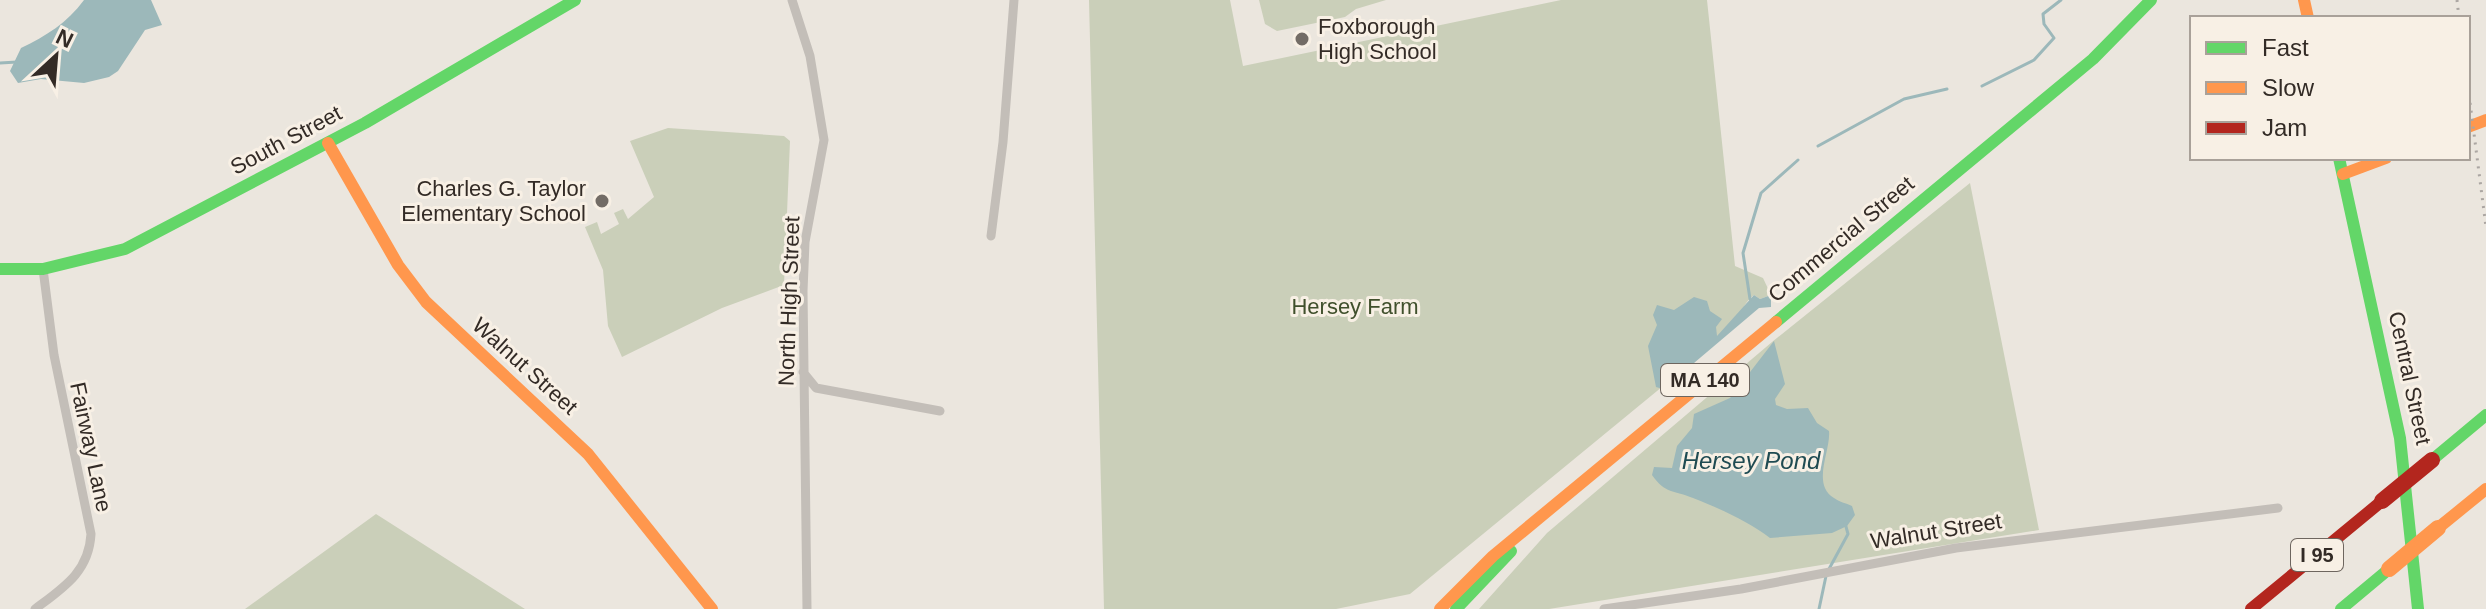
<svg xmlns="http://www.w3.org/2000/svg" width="2486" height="609" viewBox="0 0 2486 609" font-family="Arial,sans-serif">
  <rect width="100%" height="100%" fill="#ebe6de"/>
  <path fill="#cacfb9" d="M 1089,0 L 1230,0 L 1243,66 L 1561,0 L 1707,0 L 1735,266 L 1763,278 L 1771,295 L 1760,299 L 1754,295 C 1746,301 1740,311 1741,322 L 1410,594 L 1336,609 L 1104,609 Z
    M 1259,0 L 1386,0 L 1356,9 L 1345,17 L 1277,31 L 1265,24 Z
    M 668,128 L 784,136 L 790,141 L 784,285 L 722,308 L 622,357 L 608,326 L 603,270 L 585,227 L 597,222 L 601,234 L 619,224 L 614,213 L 623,209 L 628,219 L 654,197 L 630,141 Z
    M 1970,183 L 2039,530 L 1549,609 L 1479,609 L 1547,533 L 1772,342 Z
    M 376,514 L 525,609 L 245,609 Z"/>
  <path fill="#9cb8ba" d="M 84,0 L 151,0 L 162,25 L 145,30 L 118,71 L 109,77 L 84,83 L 41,79 L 18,83 L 10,71 L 21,48 C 46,36 67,23 84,0 Z
    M 1754,295 L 1760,299 L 1771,295 L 1771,307 L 1759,308 L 1668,385 L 1663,389 L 1656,387 L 1648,346 L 1657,325 L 1653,315 L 1657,305 L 1674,310 L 1694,297 L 1707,301 L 1710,311 L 1722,319 L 1716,327 L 1717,336 Z
    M 1774,341 L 1785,384 L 1775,399 L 1776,405 L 1787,409 L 1808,408 L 1817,423 L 1829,431 C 1831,451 1811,484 1834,498 C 1839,502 1846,503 1852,506 L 1855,515 L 1847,526 L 1832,533 L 1770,538 C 1749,522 1719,508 1693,498 C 1674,490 1665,494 1652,475 L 1654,467 L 1672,468 L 1677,446 L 1692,428 L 1694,414 L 1730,398 Z"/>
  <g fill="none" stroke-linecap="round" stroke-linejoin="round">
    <path stroke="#9cb8ba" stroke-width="3" d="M 0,63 L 17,62
      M 1982,86 L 2034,60 L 2054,38 L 2044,24 L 2043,14 L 2061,0
      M 1818,146 L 1904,99 L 1947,89
      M 1750,299 L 1743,253 L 1761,193 L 1798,160
      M 1829,569 L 1848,534 L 1845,523
      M 1819,609 L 1826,576"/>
    <path stroke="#c3beb8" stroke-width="9" d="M 792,0 L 810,56 L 824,140 L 805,242 L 803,291 L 807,609
      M 991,236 L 1003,142 L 1014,0
      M 803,372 L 816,388 L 940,411
      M 35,609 C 63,588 89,572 91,534 L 54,355 L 43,269
      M 1604,609 L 1741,589 L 1956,548 L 2278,508"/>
    <path stroke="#63d668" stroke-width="12" d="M 2339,158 L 2400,438 L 2418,609
      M 0,269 L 43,269 L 125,249 L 365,123 L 575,0
      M 1776,322 L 2093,59 L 2151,0
      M 2432,460 L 2486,415
      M 1456,609 L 1511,551
      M 2341,609 L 2389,569"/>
    <path stroke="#ff974d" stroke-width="12" d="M 2304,0 L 2308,18
      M 2468,127 L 2486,120
      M 328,143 L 398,265 L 426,302 L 588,454 L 712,609
      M 2343,174 L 2386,158
      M 2438,528 L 2486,489
      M 1440,609 L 1493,556 L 1776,322"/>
    <path stroke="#b3261e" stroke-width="12" d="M 2251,609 L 2382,501"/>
    <path stroke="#aba6a2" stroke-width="3" stroke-dasharray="2 6" stroke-linecap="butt" d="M 2457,0 L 2459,18
      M 2468,87 L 2486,227"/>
    <path stroke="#ff974d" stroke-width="16" d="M 2389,569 L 2438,528"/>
    <path stroke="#b3261e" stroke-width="16" d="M 2382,501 L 2432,460"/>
  </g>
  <g fill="#736c66" stroke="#f8f0e5" stroke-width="3">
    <circle cx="1302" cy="39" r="8"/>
    <circle cx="602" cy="201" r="8"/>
  </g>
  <g text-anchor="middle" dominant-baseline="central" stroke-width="6" stroke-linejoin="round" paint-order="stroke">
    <g fill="#f8f0e5" stroke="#6e665f" stroke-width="2">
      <rect x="1661" y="364" width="88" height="32" rx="6"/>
      <rect x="2291" y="539" width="52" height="32" rx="6"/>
    </g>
    <g font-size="20" font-weight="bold" fill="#332b26">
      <text x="1705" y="380">MA 140</text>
      <text x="2317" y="555">I 95</text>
    </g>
    <g font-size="22" fill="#332b26" stroke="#f8f0e5" text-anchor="start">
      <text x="1318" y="26">Foxborough<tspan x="1318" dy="25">High School</tspan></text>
      <text x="586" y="188" text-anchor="end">Charles G. Taylor<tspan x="586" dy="25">Elementary School</tspan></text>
    </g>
    <g font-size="22" fill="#332b26" stroke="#f8f0e5">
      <text transform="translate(286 140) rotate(-28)">South Street</text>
      <text transform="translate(1841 239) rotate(-40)">Commercial Street</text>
      <text transform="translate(789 301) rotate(-88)">North High Street</text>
      <text transform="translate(525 366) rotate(42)">Walnut Street</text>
      <text transform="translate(2410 378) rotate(78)">Central Street</text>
      <text transform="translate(91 447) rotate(78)">Fairway Lane</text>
      <text transform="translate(1936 531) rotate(-9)">Walnut Street</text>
    </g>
    <g font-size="22" fill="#40502c" stroke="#f8f0e5">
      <text x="1355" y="306">Hersey Farm</text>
    </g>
    <g font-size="24" font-style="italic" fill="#1f4b52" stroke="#f8f0e5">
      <text x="1751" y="460">Hersey Pond</text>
    </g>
  </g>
  <rect x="2190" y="16" width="280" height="144" fill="#f8f0e5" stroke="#a9a199" stroke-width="2"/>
  <rect x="2206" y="42" width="40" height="12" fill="#63d668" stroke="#a9a199" stroke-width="2"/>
  <text x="2262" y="56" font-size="24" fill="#332b26">Fast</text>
  <rect x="2206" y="82" width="40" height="12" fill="#ff974d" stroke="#a9a199" stroke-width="2"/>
  <text x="2262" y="96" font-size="24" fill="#332b26">Slow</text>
  <rect x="2206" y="122" width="40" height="12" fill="#b3261e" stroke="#a9a199" stroke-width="2"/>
  <text x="2262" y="136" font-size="24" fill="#332b26">Jam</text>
  <g transform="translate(56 56) rotate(26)" stroke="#f8f0e5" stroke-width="6" paint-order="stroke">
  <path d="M0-6L14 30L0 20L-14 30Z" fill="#332b26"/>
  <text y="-12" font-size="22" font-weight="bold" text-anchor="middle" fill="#332b26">N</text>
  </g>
</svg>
